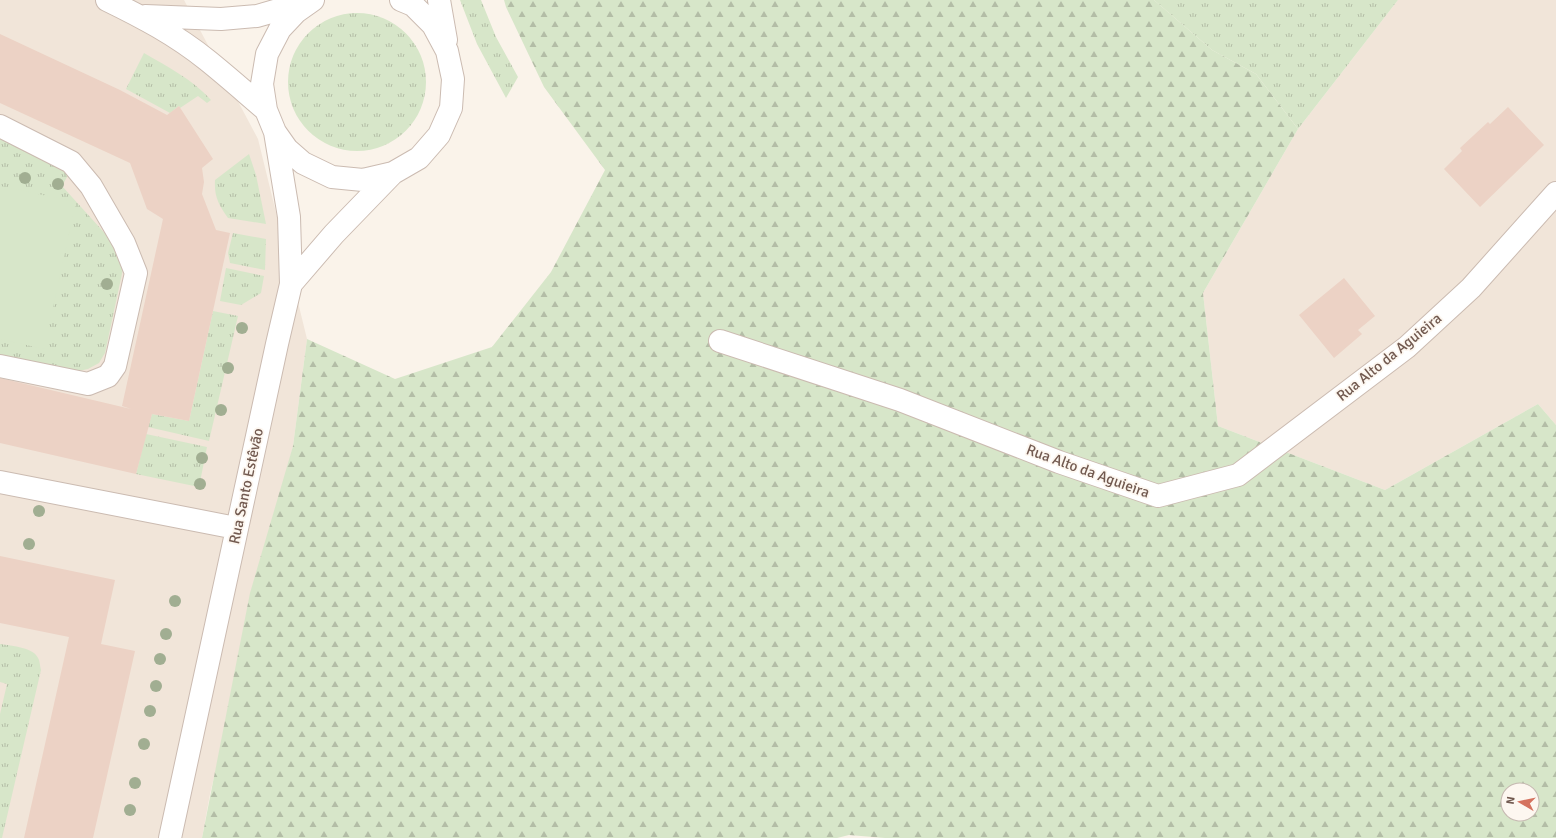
<svg xmlns="http://www.w3.org/2000/svg" width="1556" height="838" viewBox="0 0 1556 838" font-family="Signika,sans-serif">
  <defs>
    <pattern id="grass-tufts" width="24" height="20" patternUnits="userSpaceOnUse"><rect width="24" height="20" fill="#d7e6c9"/><path d="M3 7l-1-3M5 7V3M7 7l1-3M15 17l-1-3M17 17v-4M19 17l1-3" fill="none" stroke="#b3bda6"/></pattern>
    <pattern id="forest-firs" width="22" height="20" patternUnits="userSpaceOnUse"><rect width="22" height="20" fill="#d7e6c9"/><path d="M5 1l3.5 6h-7zM16 11l3.5 6h-7z" fill="#b3bda6"/></pattern>
  </defs>
  <rect width="100%" height="100%" fill="#faf3ea"/>
  <path fill="#f1e5d9" d="M 0,0 L 184,0 L 258,139 L 307,339 L 293,446 L 210,794 L 202,838 L 0,838 Z
    M 1398,0 L 1556,0 L 1556,425 L 1538,404 L 1385,490 L 1218,426 L 1203,293 L 1298,129 Z"/>
  <path fill="url(#grass-tufts)" d="M 460,0 L 481,0 L 496,37 L 518,77 L 506,98 L 477,44 Z
    M 1154,0 L 1398,0 L 1298,129 L 1256,74 L 1212,50 Z
    M288 82a69 69 0 1 1 138 0a69 69 0 1 1-138 0Z
    M 144,53 C 168,67 192,79 211,100 L 207,103 L 198,96 L 180,108 L 179,106 L 170,113 L 126,89 Z
    M 0,132 L 72,168 L 62,186 L 110,239 L 123,269 L 105,353 L 99,363 L 88,369 L 74,372 L 0,356 Z
    M 249,154 L 256,175 L 266,224 L 228,218 C 219,205 214,197 215,180 Z
    M 233,233 L 266,239 L 265,270 L 230,263 L 228,253 Z
    M 226,268 L 264,276 L 261,293 L 241,305 L 220,301 Z
    M 213,311 L 238,316 L 209,441 L 148,427 L 152,414 L 189,421 Z
    M 146,434 L 207,447 L 199,487 L 136,474 Z
    M 0,644 C 12,646 35,647 39,660 C 40,663 40,667 41,670 L 2,838 L 0,838 L 0,714 L 7,684 L 0,682 Z"/>
  <path fill="url(#forest-firs)" fill-rule="evenodd" d="M 504,0 L 1154,0 L 1212,50 L 1256,74 L 1298,129 L 1203,293 L 1218,426 L 1385,490 L 1538,404 L 1556,425 L 1556,838 L 885,838 L 849,835 L 837,838 L 202,838 L 250,593 L 293,446 L 307,339 L 395,379 L 492,347 L 551,272 L 605,170 L 544,87 L 506,7 ZM 1508,790 L 1532,790 L 1532,814 L 1508,814 Z"/>
  <path fill="#d7e6c9" d="M 0,186 L 76,202 L 44,349 L 0,339 Z"/>
  <path fill="#ecd2c5" d="M 0,34 L 120,90 L 167,115 L 179,106 L 213,159 L 202,168 L 204,182 L 202,194 L 216,230 L 230,233 L 189,421 L 152,414 L 136,474 L 0,443 L 0,378 L 131,409 L 122,406 L 163,219 L 147,209 L 130,163 L 0,103 Z
    M 1508,107 L 1544,145 L 1480,207 L 1444,169 L 1462,151 L 1460,148 L 1488,122 L 1490,124 Z
    M 1344,278 L 1375,316 L 1358,330 L 1362,334 L 1334,358 L 1299,315 Z
    M 0,556 L 115,580 L 101,644 L 135,651 L 93,838 L 24,838 L 69,637 L 0,623 Z"/>
  <g fill="none" stroke-linecap="round" stroke-linejoin="round">
    <defs>
      <path id="minor" d="M 107,0 C 142,17 176,35 207,60 C 227,76 246,93 266,110
        M 313,0 L 296,12 L 280,29 L 267,54 L 262,84 L 266,110 L 275,132 L 287,149 L 303,163 L 332,177 L 363,180 L 393,173
        M 439,0 L 446,40
        M 145,16 L 221,19 L 257,16 L 306,2
        M 0,126 L 71,162 L 91,186 L 124,243 L 136,273 L 115,366 L 108,376 L 88,384 L 0,366
        M 291,284 L 334,234 L 393,173 L 419,158 L 439,135 L 451,108 L 453,79 L 447,51 L 433,25 L 413,5 L 401,0
        M 720,341 L 900,400 L 1059,462 L 1158,496 L 1238,475 L 1407,347 L 1471,288 L 1556,193
        M 0,482 L 236,528
        M 170,838 L 277,344 L 291,284 L 289,217 L 275,132"/>
    </defs>
    <use href="#minor" stroke="#cbbbb1" stroke-width="24"/>
    <use href="#minor" stroke="#fff" stroke-width="22"/>
  </g>
  <g fill="#a1ae92">
    <circle cx="25" cy="178" r="6"/>
    <circle cx="58" cy="184" r="6"/>
    <circle cx="107" cy="284" r="6"/>
    <circle cx="242" cy="328" r="6"/>
    <circle cx="228" cy="368" r="6"/>
    <circle cx="221" cy="410" r="6"/>
    <circle cx="202" cy="458" r="6"/>
    <circle cx="200" cy="484" r="6"/>
    <circle cx="39" cy="511" r="6"/>
    <circle cx="29" cy="544" r="6"/>
    <circle cx="175" cy="601" r="6"/>
    <circle cx="166" cy="634" r="6"/>
    <circle cx="160" cy="659" r="6"/>
    <circle cx="156" cy="686" r="6"/>
    <circle cx="150" cy="711" r="6"/>
    <circle cx="144" cy="744" r="6"/>
    <circle cx="135" cy="783" r="6"/>
    <circle cx="130" cy="810" r="6"/>
  </g>
  <g text-anchor="middle" dominant-baseline="central" stroke-width="3.5" stroke-linejoin="round" paint-order="stroke">
    <g font-size="15" fill="#725a50" stroke="#fdf7f0">
      <text transform="translate(1389 357) rotate(-39)">Rua Alto da Aguieira</text>
      <text transform="translate(1088 471) rotate(20)">Rua Alto da Aguieira</text>
      <text transform="translate(246 486) rotate(-78)">Rua Santo Estêvão</text>
    </g>
  </g>
  <g transform="translate(1520 802) rotate(279)"><circle r="19" fill="#fdf7f0" stroke="#c5b8b0"/>
  <path d="M0-3L7 15L0 10L-7 15Z" fill="#d5725e"/>
  <text y="-6" font-size="11" font-weight="bold" text-anchor="middle" fill="#725a50">N</text>
  </g>
</svg>
